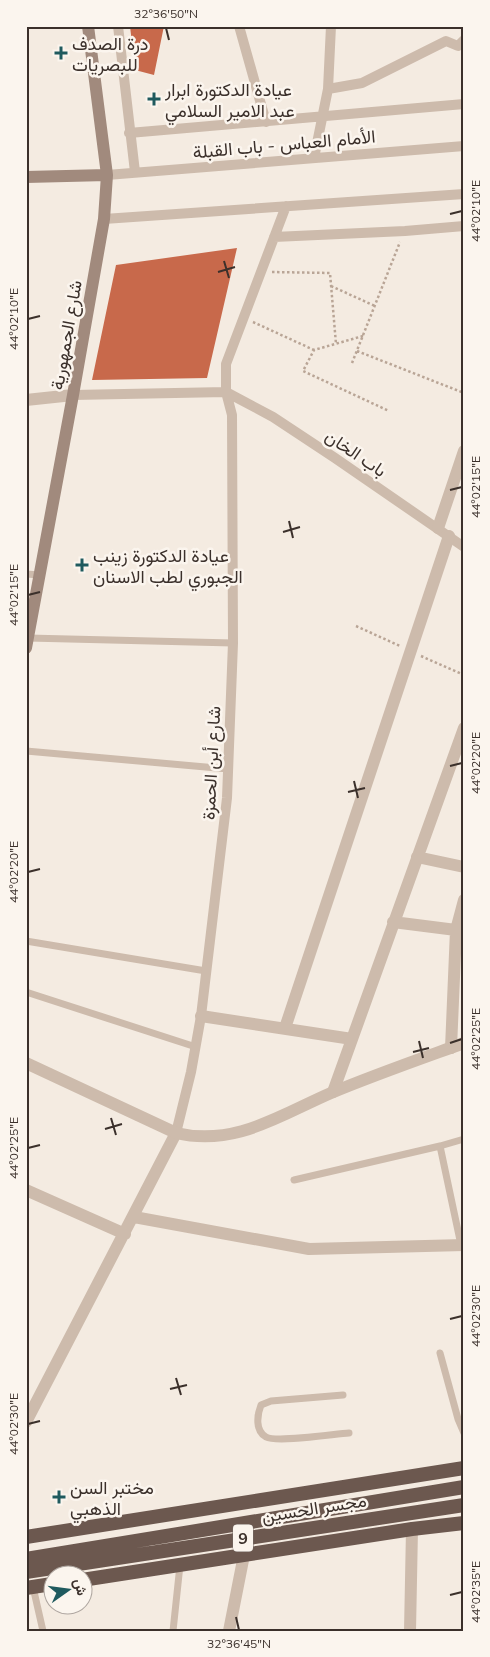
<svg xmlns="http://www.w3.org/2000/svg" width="490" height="1657" viewBox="0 0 490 1657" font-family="Mulish,Vazirmatn,sans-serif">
  <rect width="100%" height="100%" fill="#f4ebe1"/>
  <path fill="#c8694b" d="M 130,26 L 164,26 L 154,75 L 135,70 Z
    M 237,248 L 207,378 L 92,380 L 116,265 Z"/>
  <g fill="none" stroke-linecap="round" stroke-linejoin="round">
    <path stroke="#b9a596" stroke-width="2.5" stroke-dasharray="2.5 2.5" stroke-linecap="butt" d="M 272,272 L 330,273 L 336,344
      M 331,286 L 375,306
      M 253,322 L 314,350
      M 363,336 L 314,350 L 303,371 L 389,411
      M 357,351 L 464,393
      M 352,363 L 400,242
      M 356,626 L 400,646
      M 421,656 L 464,675"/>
    <path stroke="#cdbbac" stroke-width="7" d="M 26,574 L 40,575
      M 28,638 L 233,643
      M 26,751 L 228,769
      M 26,941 L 206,971
      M 26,992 L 196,1047
      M 440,1146 L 461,1245
      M 294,1180 L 440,1146 L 464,1139
      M 440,1353 L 458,1419 L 464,1433
      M 343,1395 L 271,1401 L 261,1405 C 257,1415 255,1431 266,1437 C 277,1443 334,1434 349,1433
      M 33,1587 L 43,1631
      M 173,1631 L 180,1565"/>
    <path stroke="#cdbbac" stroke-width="10" d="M 118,26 L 135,172
      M 239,26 L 266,122
      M 328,89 L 362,83 L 446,41 L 458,46 L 464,40
      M 129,133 L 464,104
      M 314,158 L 328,89 L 331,26
      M 107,175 L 464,146
      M 104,219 L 464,194
      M 274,237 L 405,231 L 464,226
      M 73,395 L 226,392 L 273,417 L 335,458 L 464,547
      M 176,1133 L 191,1072 L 201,1016 L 227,798 L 233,643 L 232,415 L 226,392 L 226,364 L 286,206"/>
    <path stroke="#cdbbac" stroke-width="12" d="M 26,400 L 73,395
      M 438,528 L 464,451
      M 417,857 L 464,867
      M 393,922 L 456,930 L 462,929
      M 201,1016 L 352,1039
      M 285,1028 L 449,536
      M 451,1048 L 456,930 L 464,900
      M 333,1092 L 464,728
      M 26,1190 L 125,1234
      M 134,1217 L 309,1249 L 464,1245
      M 26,1422 L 176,1133
      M 229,1631 L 244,1555
      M 410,1631 L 412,1529"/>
    <path stroke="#cdbbac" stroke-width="12" d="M 26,1063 L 176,1133 C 235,1147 280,1115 331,1093 C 374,1075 420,1059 464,1043"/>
    <path stroke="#a18a7d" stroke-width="12" d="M 26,177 L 107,175
      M 26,648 L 73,395 L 104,219 L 107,175 L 88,26"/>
    <path stroke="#6c584f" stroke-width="14" d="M 26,1537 L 464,1468
      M 26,1559 L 464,1487
      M 26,1572 L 464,1505
      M 82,1580 L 412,1529 L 464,1523
      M 26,1588 L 52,1584"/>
  </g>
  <path fill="none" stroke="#3b302b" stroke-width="2" d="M 166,28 L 169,40M 450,214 L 462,211M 224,261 L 229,278M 218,272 L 235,267M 28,319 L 40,316M 450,490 L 462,487M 289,521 L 293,538M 283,532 L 300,527M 28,595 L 40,592M 450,766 L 462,763M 354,781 L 358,798M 348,792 L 365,788M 28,872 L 40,869M 419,1041 L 423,1058M 450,1043 L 462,1039M 413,1052 L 429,1048M 111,1118 L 116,1135M 105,1129 L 122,1124M 28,1148 L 40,1145M 450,1319 L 462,1316M 176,1378 L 181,1395M 170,1389 L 187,1385M 28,1424 L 40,1421M 450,1595 L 462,1592M 236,1617 L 239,1630"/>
  <g fill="#1f5a5e" stroke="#fbf5ee" stroke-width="2">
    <path d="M58.5 45.5h5v5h5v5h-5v5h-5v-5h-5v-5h5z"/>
    <path d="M151.5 91.5h5v5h5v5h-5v5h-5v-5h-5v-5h5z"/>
    <path d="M79.5 557.5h5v5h5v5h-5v5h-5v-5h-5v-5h5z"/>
    <path d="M56.5 1489.5h5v5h5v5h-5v5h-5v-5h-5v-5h5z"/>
  </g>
  <g text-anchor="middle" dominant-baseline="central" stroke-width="5" stroke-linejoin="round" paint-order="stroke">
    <rect fill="#fbf5ee" stroke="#756b66" stroke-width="1" x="233" y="1524.5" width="20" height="27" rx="4"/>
    <g font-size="16" font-weight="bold" fill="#3b302b">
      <text x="243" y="1538">9</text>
    </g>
    <g font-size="18" fill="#3b302b" stroke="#fbf5ee" text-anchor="start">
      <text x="72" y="43">درة الصدف<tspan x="72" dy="21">للبصريات</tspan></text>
      <text x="165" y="89">عيادة الدكتورة ابرار<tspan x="165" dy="21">عبد الامير السلامي</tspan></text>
      <text x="93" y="555">عيادة الدكتورة زينب<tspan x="93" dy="21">الجبوري لطب الاسنان</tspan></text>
      <text x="70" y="1487">مختبر السن<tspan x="70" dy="21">الذهبي</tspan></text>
    </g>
    <g font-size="18" fill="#3b302b" stroke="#fbf5ee">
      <text transform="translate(284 144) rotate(-5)">الأمام العباس - باب القبلة</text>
      <text transform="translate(66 335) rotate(-80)">شارع الجمهورية</text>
      <text transform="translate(356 453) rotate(34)">باب الخان</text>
      <text transform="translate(211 763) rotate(-87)">شارع أبن الحمزة</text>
      <text transform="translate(314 1508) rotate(-9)">مجسر الحسين</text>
    </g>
  </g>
  <rect width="490" height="1657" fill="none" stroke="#fbf5ee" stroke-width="55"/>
  <g transform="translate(68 1590) rotate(76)"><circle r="24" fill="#fbf5ee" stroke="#aea6a0"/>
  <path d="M0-4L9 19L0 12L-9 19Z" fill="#1f5a5e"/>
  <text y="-8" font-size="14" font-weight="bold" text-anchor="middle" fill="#3b302b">ش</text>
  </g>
  <rect x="28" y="28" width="434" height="1602" fill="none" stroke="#3b302b" stroke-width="2"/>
  <g font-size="12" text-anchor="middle" fill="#3b302b">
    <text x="166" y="18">32°36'50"N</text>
    <text transform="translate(476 211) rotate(-90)" y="4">44°02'10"E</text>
    <text transform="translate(14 319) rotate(-90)" y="4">44°02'10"E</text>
    <text transform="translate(476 487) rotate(-90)" y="4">44°02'15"E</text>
    <text transform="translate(14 595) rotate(-90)" y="4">44°02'15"E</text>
    <text transform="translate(476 763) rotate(-90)" y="4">44°02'20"E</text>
    <text transform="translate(14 872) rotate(-90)" y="4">44°02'20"E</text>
    <text transform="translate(476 1039) rotate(-90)" y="4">44°02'25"E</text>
    <text transform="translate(14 1148) rotate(-90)" y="4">44°02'25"E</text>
    <text transform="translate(476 1316) rotate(-90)" y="4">44°02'30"E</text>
    <text transform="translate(14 1424) rotate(-90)" y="4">44°02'30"E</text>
    <text transform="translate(476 1592) rotate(-90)" y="4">44°02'35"E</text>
    <text x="239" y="1648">32°36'45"N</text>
  </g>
</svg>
